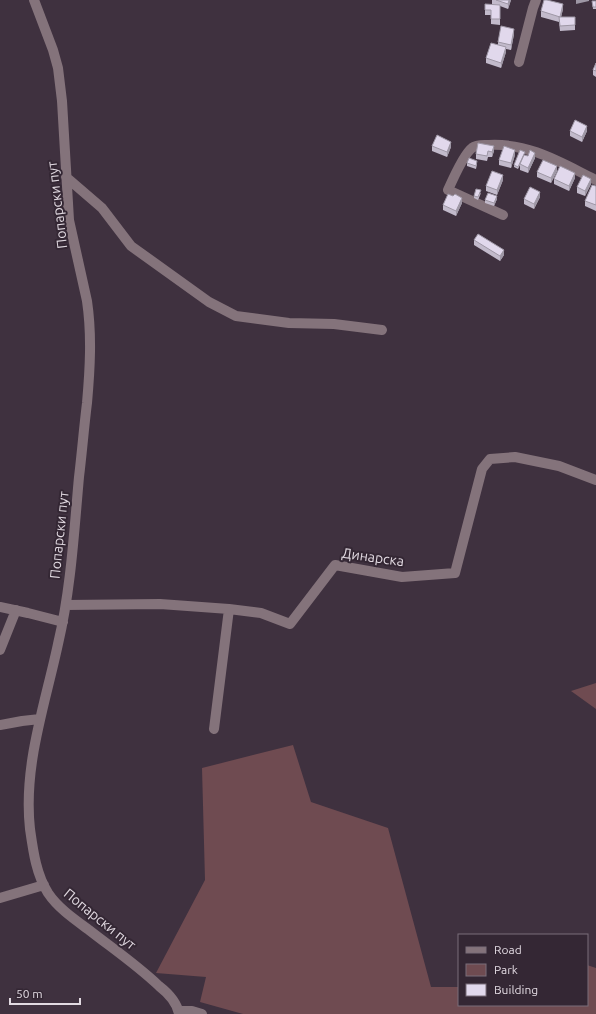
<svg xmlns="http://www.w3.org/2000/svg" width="596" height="1014" viewBox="0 0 596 1014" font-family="Ubuntu,sans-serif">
  <rect width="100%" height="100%" fill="#3f313f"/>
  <path fill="#6f4b51" d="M 596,683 L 596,709 L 571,691 Z
    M 293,745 L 311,802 L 388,828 L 431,987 L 459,987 L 459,1005 L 587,1005 L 587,965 L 596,968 L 596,1014 L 243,1014 L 200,1002 L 206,977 L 156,973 L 205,880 L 202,768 Z"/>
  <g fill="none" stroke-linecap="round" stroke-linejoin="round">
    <path stroke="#84737b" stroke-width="10" d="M 34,0 L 53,50 L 58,68 L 62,101 L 69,220 L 87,301 C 92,335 90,369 87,403 C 84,427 82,452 79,477 C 74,532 71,589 58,644 C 45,705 23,766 30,829 C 33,850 36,874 48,893 C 58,908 74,919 89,930 C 112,948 137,965 159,986 C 168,993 177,1002 179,1014
      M 519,62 L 533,8 L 536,0
      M 66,177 L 102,208 L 131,246 L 209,302 L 236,316 L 289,323 L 334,324 L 382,330
      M 503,215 L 448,190 C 452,181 465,153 472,148 C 477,144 483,145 489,145 C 530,143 561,163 596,180
      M 66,605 L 160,604 L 229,609 L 261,613 L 290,624 L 335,565 L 402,577 L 455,573 L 482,469 L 490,459 L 515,457 L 559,466 L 596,480
      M 0,607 L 28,613 L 63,622
      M 0,650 L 16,610
      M 0,725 L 22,721 L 40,719
      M 214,729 L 229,609
      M 0,898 L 44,885
      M 179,1011 L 192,1011 L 202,1014"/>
  </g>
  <path fill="#c2bacb" d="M 492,0 L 511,0 L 508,9 L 500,6 L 500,25 L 491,24 L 491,15 L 485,15 L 485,4 L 494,5 L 492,4 Z
    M 592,1 L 596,1 L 596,9 L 593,9 Z
    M 563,9 L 561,17 L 575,17 L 575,30 L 560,31 L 559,22 L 541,17 L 541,11 Z
    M 514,34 L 511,50 L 506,49 L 506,52 L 501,68 L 486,63 L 486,58 L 498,45 L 498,42 Z
    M 596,63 L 596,77 L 593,75 L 593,70 Z
    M 570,131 L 587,131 L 582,142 L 570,136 Z
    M 478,143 L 494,151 L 492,157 L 488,157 L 487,161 L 476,159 L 476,154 Z
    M 432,146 L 451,147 L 447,157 L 432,151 Z
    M 515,155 L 511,168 L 499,165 L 499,160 Z
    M 524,155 L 535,158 L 528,173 L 520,170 L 520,165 L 518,169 L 514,167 L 514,165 Z
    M 467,163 L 477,164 L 476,169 L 467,166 Z
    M 557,171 L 551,183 L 537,177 L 537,172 Z
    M 575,178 L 569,191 L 554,184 L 554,179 Z
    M 503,180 L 497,195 L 486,191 L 486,186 Z
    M 591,184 L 585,196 L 577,193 L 577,187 Z
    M 596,186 L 596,211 L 585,206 L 585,201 Z
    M 481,193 L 478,200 L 474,198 L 474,196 Z
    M 540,197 L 534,209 L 524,204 L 524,199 Z
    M 497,199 L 494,206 L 485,203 L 485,200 Z
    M 462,203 L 456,216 L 443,210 L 443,205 Z
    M 474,240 L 504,255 L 500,261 L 474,245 Z"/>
  <path fill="#9e97a5" d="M 509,0 L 511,0 L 508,9 L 508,4 Z
    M 576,0 L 589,0 L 589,1 L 576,4 Z
    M 563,4 L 563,9 L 560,22 L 560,17 Z
    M 514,29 L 514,34 L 511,50 L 511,45 Z
    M 506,47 L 506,52 L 501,68 L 501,63 Z
    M 587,126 L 587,131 L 582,142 L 582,137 Z
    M 451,142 L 451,147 L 447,157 L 447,152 Z
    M 494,146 L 494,151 L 492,157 L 492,152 Z
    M 515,150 L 515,155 L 511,168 L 511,163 Z
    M 535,153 L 535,158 L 528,173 L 528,168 Z
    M 557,166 L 557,171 L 551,183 L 551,178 Z
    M 575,173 L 575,178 L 569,191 L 569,186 Z
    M 503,175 L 503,180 L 497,195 L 497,190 Z
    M 591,179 L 591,184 L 585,196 L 585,191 Z
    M 540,192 L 540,197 L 534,209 L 534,204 Z
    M 497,196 L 497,199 L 494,206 L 494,203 Z
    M 462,198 L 462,203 L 456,216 L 456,211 Z
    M 504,250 L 504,255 L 500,261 L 500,256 Z"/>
  <path fill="#e1d8ec" stroke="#9e97a5" d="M 496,0 L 509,0 L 508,4 Z
    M 544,0 L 547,0 L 563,4 L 560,17 L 541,11 Z
    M 592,1 L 596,1 L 596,7 L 593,7 Z
    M 485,4 L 500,5 L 500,19 L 491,19 L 491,10 L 485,10 Z
    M 559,17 L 575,17 L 575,25 L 560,26 Z
    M 501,26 L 514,29 L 511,45 L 498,42 Z
    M 491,43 L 506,47 L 501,63 L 486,58 Z
    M 596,63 L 596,71 L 593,70 Z
    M 575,120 L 587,126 L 582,137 L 570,131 Z
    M 437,135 L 451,142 L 447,152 L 432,146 Z
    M 478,143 L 494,146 L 492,152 L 488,151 L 487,156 L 476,154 Z
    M 504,146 L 515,150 L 511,163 L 499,160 Z
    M 520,150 L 525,152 L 518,167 L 514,165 Z
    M 530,150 L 535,153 L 528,168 L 520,164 L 524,155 L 528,156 Z
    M 469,158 L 477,161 L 476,166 L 467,163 Z
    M 543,160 L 557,166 L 551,178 L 537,172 Z
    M 560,166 L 575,173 L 569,186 L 554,179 Z
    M 492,171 L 503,175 L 497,190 L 486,186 Z
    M 583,175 L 591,179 L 585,191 L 577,187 Z
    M 592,185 L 596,186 L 596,205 L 585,201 Z
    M 530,187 L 540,192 L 534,204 L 524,199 Z
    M 476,189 L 481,190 L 478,197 L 474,196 Z
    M 488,193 L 497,196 L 494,203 L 485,200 Z
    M 448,194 L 453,196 L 455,194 L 462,198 L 456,211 L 443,205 Z
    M 478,234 L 504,250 L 500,256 L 474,240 Z"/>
  <g text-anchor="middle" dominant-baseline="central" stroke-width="4" stroke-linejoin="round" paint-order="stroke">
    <g font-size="14" fill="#e2dae2" stroke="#342734">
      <text transform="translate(57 205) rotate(-97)">Попарски пут</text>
      <text transform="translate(59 535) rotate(-84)">Попарски пут</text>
      <text transform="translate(373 557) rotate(8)">Динарска</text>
      <text transform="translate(100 919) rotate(39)">Попарски пут</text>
    </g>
  </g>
  <rect x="458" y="934" width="130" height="72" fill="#342734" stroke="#7a6f7a"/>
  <rect x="466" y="947" width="20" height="6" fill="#84737b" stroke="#7a6f7a"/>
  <text x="494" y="954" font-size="12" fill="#e2dae2">Road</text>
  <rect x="466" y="964" width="20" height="12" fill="#6f4b51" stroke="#7a6f7a"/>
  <text x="494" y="974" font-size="12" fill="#e2dae2">Park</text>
  <rect x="466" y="984" width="20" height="12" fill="#e1d8ec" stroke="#7a6f7a"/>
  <text x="494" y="994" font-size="12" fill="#e2dae2">Building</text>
  <path d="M10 998v6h70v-6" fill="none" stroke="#e2dae2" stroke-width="2"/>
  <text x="16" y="998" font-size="12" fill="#e2dae2" stroke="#342734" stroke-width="3" paint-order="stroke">50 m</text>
</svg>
